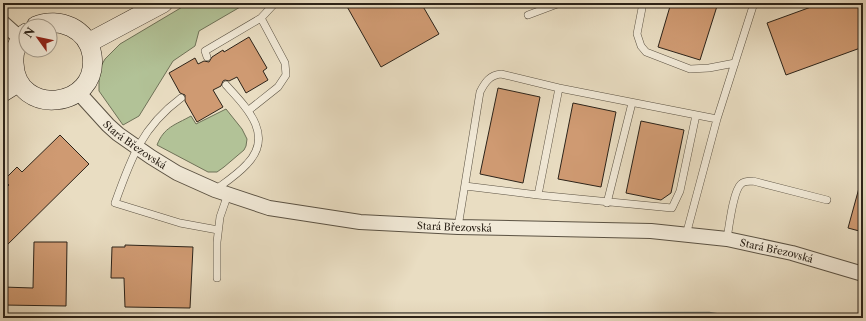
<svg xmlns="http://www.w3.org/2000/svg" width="866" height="321" viewBox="0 0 866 321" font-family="'Libre Caslon Text',serif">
  <rect width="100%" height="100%" fill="#e9ddc2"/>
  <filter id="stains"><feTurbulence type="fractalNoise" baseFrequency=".005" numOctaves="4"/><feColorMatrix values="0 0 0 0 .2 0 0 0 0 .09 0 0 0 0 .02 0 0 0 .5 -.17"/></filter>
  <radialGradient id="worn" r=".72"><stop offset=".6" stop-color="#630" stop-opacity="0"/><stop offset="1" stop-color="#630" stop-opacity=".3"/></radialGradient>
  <path fill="#b2c297" stroke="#6f7258" d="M 189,3 L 247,3 L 199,31 L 195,46 L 173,61 L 139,116 L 123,125 L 99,91 L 99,77 L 100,68 L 105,59 L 120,44 Z
    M 226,109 L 242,129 L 247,139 L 246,146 L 244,150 L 224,167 L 217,172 L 208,172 L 157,145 C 164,127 175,125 191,116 L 196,124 Z"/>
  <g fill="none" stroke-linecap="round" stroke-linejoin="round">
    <path stroke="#6e7e7a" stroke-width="4.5" d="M 3,316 L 709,314 L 734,318"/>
  </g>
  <path fill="#cf9a72" stroke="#2c2319" d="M 345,3 L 421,3 L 439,34 L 381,67 Z
    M 671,3 L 718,3 L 700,60 L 658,47 Z
    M 822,3 L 863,3 L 863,47 L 786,75 L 767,23 Z
    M 249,37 L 267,68 L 263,71 L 268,80 L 246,93 L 237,77 L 229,81 L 225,80 L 223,81 L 221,86 L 213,90 L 223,107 L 197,122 L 185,101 L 185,95 L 180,93 L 169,73 L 195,58 L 198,64 L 204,61 L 209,62 L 212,57 L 223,50 L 224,52 Z
    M 498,88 L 540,97 L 523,183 L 480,174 Z
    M 573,103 L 616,112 L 601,187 L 558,179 Z
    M 641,121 L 684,130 L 671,193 L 661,200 L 626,193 Z
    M 60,135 L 89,164 L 3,249 L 3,191 L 9,185 L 4,180 L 17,167 L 22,172 Z
    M 859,188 L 863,189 L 863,232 L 848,228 Z
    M 34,242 L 67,242 L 66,306 L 3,305 L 3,287 L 33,288 Z
    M 125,245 L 193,247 L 190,308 L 125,307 L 124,278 L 111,278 L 112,247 L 125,247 Z"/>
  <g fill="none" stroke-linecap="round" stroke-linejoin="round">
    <defs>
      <path id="lane" d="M 643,3 L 637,34 L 641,46 L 646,52 L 690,69 L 709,68 L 735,63
        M 528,15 L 560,3
        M 207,57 L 205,51 L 261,18 L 275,3
        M 181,98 C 142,127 131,158 115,203 L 180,223 L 218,230
        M 249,110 L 278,87 L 286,75 L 285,63 L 261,18
        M 465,186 L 538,195 L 672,208 L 680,191 L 696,115
        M 215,190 C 226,182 238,174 247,164 C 275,135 246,107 226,85
        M 538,195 L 559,88
        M 607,203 L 632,103
        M 458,227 L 480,92 C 485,82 490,75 501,74 L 559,88 L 717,119
        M 686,235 L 717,119 L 754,3
        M 727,239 C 729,227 733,191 741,184 C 744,181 749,181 753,181 L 827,200
        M 217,278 L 217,242 L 220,217 L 228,194"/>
      <g id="street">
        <path d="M 3,23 L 21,39"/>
        <path id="s1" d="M 78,92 L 108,125 L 118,134 L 151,157 L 177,173 L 215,190 L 269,208 L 360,222 L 458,227 L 651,231 L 727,239 L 792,253 L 863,274"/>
      </g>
      <path id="secondary" d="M 26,33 C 18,41 13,52 14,63 C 16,118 100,109 92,55 C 88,29 59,16 36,26
        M 88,43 L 163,3
        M 3,92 L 19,82"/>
    </defs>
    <use href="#lane" stroke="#5b5243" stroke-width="8"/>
    <use href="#street" stroke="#5b5243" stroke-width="16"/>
    <use href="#secondary" stroke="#2c2319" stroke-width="20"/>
    <use href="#lane" stroke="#f1e9d7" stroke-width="7"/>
    <use href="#street" stroke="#f1e9d7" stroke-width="14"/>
    <use href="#secondary" stroke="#f1e9d7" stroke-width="19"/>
  </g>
  <g text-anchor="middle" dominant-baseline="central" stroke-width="3" stroke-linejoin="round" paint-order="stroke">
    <g font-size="10" fill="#2c2319" stroke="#f1e9d7">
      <text stroke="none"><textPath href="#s1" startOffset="78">Stará Březovská</textPath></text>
      <text stroke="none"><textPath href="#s1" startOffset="414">Stará Březovská</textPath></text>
      <text stroke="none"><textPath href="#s1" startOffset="738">Stará Březovská</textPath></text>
    </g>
  </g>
  <rect width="866" height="321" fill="none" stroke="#e9ddc2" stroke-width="16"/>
  <rect x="4" y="4" width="858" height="313" fill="none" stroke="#2c2319" stroke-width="2"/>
  <rect x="8" y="8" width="850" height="305" fill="none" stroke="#2c2319"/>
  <g transform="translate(38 38) rotate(303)"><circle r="19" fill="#f1e9d7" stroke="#a29a8b"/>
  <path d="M0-3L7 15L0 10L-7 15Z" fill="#8f2418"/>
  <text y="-6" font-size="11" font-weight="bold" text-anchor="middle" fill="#2c2319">N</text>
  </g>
  <rect width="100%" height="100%" filter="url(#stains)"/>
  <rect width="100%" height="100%" fill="url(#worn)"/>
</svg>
